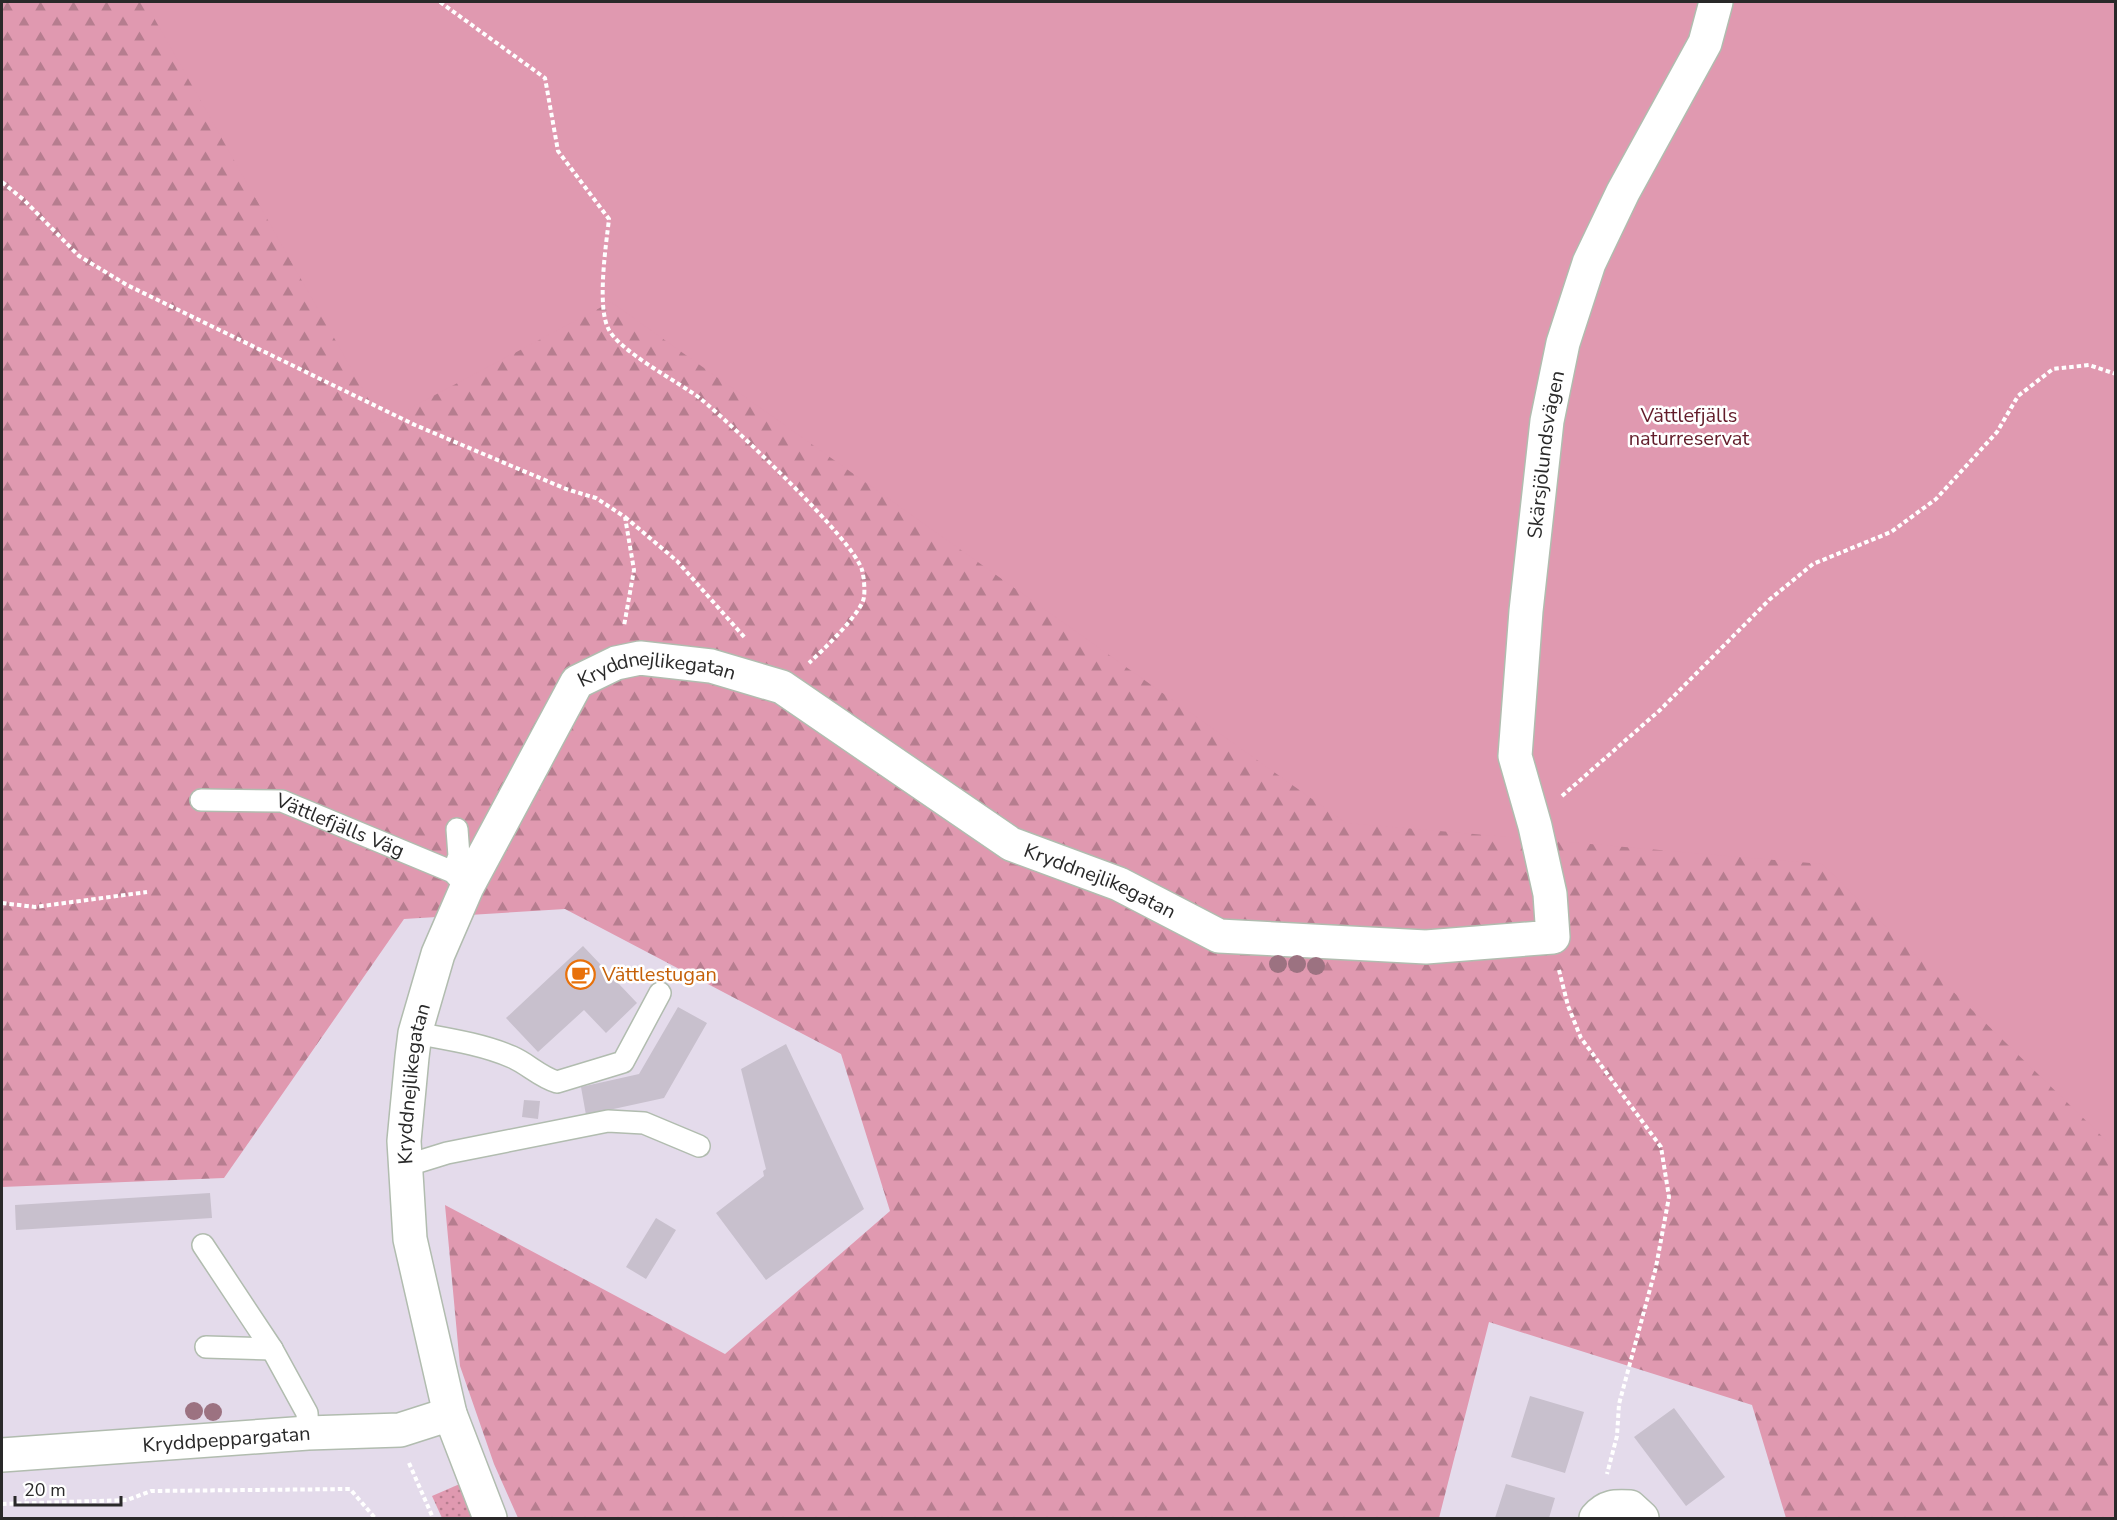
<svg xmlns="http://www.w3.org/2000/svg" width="2117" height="1520" viewBox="0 0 2117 1520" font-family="'Nunito Sans',sans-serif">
  <defs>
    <pattern id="grass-dots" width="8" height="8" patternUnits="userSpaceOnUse" patternTransform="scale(1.5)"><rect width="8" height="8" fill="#e099b0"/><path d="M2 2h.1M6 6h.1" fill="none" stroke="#b67d8f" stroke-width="1.8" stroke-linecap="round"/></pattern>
    <pattern id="forest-firs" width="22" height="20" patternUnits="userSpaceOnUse" patternTransform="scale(1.5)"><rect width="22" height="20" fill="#e099b0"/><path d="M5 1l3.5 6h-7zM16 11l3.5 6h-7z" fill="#b67d8f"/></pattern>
  </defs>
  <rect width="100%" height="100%" fill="#e4dbeb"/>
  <path fill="url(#grass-dots)" d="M 462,1483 L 476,1518 L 442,1518 L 432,1496 Z"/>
  <path fill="url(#forest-firs)" d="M 2,2 L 2115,2 L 2115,1518 L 1786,1518 L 1752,1405 L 1489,1322 L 1439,1518 L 518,1518 L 494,1464 L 460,1366 L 445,1205 L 725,1354 L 890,1211 L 841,1054 L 565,909 L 404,919 L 224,1178 L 2,1187 Z"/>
  <path fill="#e099b0" d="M 145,2 L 2115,2 L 2115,1149 L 1822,864 L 1346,823 L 611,302 L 382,423 Z"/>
  <path fill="#c8c0cd" d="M 583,946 L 637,1003 L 606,1033 L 584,1010 L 538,1052 L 506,1018 Z
    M 678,1007 L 707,1023 L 664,1098 L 586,1115 L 581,1087 L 639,1074 Z
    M 786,1044 L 864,1209 L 766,1280 L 716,1213 L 764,1176 L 763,1171 L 766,1169 L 741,1069 Z
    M 524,1100 L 540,1101 L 538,1119 L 522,1117 Z
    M 210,1193 L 212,1218 L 16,1230 L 15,1205 Z
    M 656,1218 L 676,1230 L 646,1279 L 626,1267 Z
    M 1530,1396 L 1584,1412 L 1565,1473 L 1511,1457 Z
    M 1674,1408 L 1725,1477 L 1686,1506 L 1634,1437 Z
    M 1506,1484 L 1555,1498 L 1549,1518 L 1495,1518 Z"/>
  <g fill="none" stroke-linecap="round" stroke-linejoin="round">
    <defs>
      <g id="lane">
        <path id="s1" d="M 201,800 L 282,801 L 453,872 L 467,887"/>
        <path d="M 453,872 L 459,856 L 457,829"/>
        <path d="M 415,1033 C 447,1039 482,1044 512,1057 C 528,1064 540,1077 557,1082 L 623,1062 L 660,993"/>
        <path d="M 405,1166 L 447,1153 L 608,1121 L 644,1123 L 699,1146"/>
        <path d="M 203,1245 L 272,1349 L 307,1413 L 308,1433"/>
        <path d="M 206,1347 L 272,1349"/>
      </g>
      <g id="street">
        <path id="s2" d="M 2,1455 L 308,1433 L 400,1430 L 450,1414"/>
        <path id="s3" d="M 490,1518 L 450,1414 L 410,1239 L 404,1141 L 412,1057 L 415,1033 L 438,954 L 467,887 L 577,682 L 616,663 L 640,658 L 711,666 L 782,687 L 1011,844 L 1119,884 L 1219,936 L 1426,947 L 1553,937 L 1550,894 L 1535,826 L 1515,756 L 1526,611 L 1547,421 L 1563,343 L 1589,263 L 1623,192 L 1705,43 L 1716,2"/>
        <path d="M 1596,1518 C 1606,1506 1615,1506 1630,1507 L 1642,1518"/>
      </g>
    </defs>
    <use href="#lane" stroke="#b1bcaf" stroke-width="24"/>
    <use href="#street" stroke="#b1bcaf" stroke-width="36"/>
    <path stroke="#fff" stroke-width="4" stroke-dasharray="4.5 3" stroke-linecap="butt" d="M 440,2 L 545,78 L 558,151 L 609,219 C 606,245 597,305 608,328 C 618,351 679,382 701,399 C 730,423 854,540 862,570 C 864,577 865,590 864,597 C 862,613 822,651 809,663
      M 2,182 L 24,200 L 79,256 L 127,285 L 415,425 L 566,489 L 596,498 L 625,517 L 634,570 L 624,626
      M 625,517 L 677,561 L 746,639
      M 1562,796 L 1660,710 L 1769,600 L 1813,564 L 1891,532 L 1936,499 L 1997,432 L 2018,396 L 2053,369 L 2089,365 L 2116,374
      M 2,903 L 35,907 L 147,892
      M 1559,970 L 1568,1006 L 1581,1038 L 1661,1147 L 1669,1197 L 1656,1267 L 1619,1404 L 1617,1436 L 1607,1474
      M 409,1463 L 433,1518
      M 2,1504 L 127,1500 L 151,1491 L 350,1489 L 375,1518"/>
    <use href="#lane" stroke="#fff" stroke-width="21"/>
    <use href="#street" stroke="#fff" stroke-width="33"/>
  </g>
  <g fill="#9c7281">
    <circle cx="1278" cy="964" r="9"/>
    <circle cx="1297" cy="964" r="9"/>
    <circle cx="1316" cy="966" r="9"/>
    <circle cx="194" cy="1411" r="9"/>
    <circle cx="213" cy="1412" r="9"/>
  </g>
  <defs>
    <symbol id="cafe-ring" viewBox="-11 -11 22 22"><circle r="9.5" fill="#fff" stroke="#e8710a" stroke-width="1.5"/><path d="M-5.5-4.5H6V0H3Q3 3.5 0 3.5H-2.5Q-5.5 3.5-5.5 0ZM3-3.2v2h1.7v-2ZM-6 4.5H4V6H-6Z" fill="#e8710a"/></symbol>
  </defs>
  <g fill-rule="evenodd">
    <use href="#cafe-ring" x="564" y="958" width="33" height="33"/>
  </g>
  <g text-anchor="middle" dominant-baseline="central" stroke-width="5" stroke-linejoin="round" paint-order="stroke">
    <g font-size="20" fill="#621c2a" stroke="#fff">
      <text x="1689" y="415">Vättlefjälls<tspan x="1689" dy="23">naturreservat</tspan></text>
    </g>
    <g font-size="20" fill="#292929" stroke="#fff">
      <text stroke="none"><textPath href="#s3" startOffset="2428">Skärsjölundsvägen</textPath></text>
      <text stroke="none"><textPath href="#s3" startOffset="969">Kryddnejlikegatan</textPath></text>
      <text stroke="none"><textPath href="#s1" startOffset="144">Vättlefjälls Väg</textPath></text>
      <text stroke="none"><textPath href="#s3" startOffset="1473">Kryddnejlikegatan</textPath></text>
      <text stroke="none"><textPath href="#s3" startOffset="447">Kryddnejlikegatan</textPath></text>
      <text stroke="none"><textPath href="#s2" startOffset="225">Kryddpeppargatan</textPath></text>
    </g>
    <g font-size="20" fill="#c56008" stroke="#fff" text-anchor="start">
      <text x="602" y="974">Vättlestugan</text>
    </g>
  </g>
  <rect width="2117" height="1520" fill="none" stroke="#292929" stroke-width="6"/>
  <path d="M15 1496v9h106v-9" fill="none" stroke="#292929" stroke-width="3"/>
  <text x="24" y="1496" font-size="18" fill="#292929" stroke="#ffffff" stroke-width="4.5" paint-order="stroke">20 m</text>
</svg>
